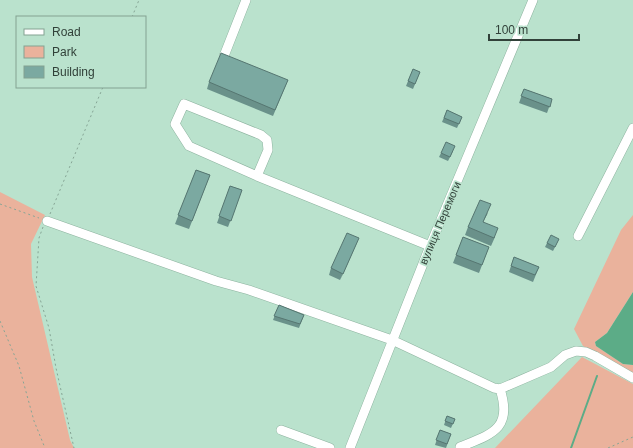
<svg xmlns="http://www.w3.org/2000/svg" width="633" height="448" viewBox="0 0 633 448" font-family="Helvetica,sans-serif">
  <rect width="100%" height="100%" fill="#bae2cd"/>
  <path fill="#eab29c" d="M 0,192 L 45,215 L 31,244 L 32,277 L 70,440 L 74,448 L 0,448 Z
    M 633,215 L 633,292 L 607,333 L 595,342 L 596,346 L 623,364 L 633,365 L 633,374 L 583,346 L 574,329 L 621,230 Z
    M 582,357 L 633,384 L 633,448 L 495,448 Z"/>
  <path fill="#5cac87" d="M 633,292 L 633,365 L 623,364 L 596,346 L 595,342 L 607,333 Z"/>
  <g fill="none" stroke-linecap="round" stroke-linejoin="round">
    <path stroke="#5cac87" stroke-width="2" d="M 571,448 L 597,376"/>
    <defs>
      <path id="minor" d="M 224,56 L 246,0
        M 257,176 L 268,150 L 267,140 L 261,135 L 184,104 L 175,124 L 189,146 L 257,176 L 430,246
        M 47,221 L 216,281 L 249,290 L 392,340 L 494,388 L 500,389 L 551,367 L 565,355 L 576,351 L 586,352 L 595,356 L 633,378
        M 578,236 L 633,128
        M 281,430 L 330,448
        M 460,447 C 492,434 513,429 500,389
        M 350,448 L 430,246 L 533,0"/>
    </defs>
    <use href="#minor" stroke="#8db39f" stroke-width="10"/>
    <path stroke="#86a595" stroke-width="1" stroke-dasharray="2 3" stroke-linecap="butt" d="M 132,17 L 139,0
      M 0,204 L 39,218
      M 50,214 L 103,87
      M 43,227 L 39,238 L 36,286 L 49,328 L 56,368 L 74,448
      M 0,321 L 19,366 L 34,421 L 45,448
      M 608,448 L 633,437"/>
    <use href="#minor" stroke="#fff" stroke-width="9"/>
  </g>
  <path fill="#6a918a" d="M 413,69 L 420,72 L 413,89 L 406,86 Z
    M 288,80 L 273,116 L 207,89 L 209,82 Z
    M 524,89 L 552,99 L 547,113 L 519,103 Z
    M 447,110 L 462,117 L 457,128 L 442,122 Z
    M 453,151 L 448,161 L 439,157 L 441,153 Z
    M 196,170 L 210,175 L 189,229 L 175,224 Z
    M 230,186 L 242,190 L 228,227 L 217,223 Z
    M 488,213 L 483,222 L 495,237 L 491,246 L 465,235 L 468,227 Z
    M 463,237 L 489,247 L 479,273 L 453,263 Z
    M 559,239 L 553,251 L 545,247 L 547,243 Z
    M 356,244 L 340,280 L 329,275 L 331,268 Z
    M 514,257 L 539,267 L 533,282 L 509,272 Z
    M 279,305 L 304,315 L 299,328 L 273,320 Z
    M 447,416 L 455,419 L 451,428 L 444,425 Z
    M 440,430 L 451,434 L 446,448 L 435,445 Z"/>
  <path fill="#567671" d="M 359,238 L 356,244 L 340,280 L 343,274 Z"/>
  <path fill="#7ba9a1" stroke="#567671" d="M 221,53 L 288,80 L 275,110 L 209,82 Z
    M 413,69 L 420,72 L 415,84 L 408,81 Z
    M 524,89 L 552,99 L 550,107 L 521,96 Z
    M 447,110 L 462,117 L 459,124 L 444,118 Z
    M 446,142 L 455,146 L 450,157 L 441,153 Z
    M 196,170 L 210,175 L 192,221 L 178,215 Z
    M 230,186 L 242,190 L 231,221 L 219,216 Z
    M 480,200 L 491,204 L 483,222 L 498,228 L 494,238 L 468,227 Z
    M 347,233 L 359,238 L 343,274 L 331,268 Z
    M 551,235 L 559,239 L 555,247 L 547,243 Z
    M 463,237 L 489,247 L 482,265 L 456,255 Z
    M 514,257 L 539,267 L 535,275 L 511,266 Z
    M 279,305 L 304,315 L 300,324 L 274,316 Z
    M 447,416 L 455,419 L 453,424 L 445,421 Z
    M 440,430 L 451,434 L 447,444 L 436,440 Z"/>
  <g text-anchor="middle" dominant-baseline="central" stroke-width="3.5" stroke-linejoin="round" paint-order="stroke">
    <g font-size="11" fill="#314139" stroke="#bae2cd">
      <text transform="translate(440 223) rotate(-67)">вулиця Перемоги</text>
    </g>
  </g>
  <rect x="16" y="16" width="130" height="72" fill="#bae2cd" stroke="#83a292"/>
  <rect x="24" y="29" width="20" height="6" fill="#ffffff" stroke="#83a292"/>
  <text x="52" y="36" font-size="12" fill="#314139">Road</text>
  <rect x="24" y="46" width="20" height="12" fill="#eab29c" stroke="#83a292"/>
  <text x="52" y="56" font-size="12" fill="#314139">Park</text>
  <rect x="24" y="66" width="20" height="12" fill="#7ba9a1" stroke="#83a292"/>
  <text x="52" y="76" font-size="12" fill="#314139">Building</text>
  <path d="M489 34v6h90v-6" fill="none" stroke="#314139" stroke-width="2"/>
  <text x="495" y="34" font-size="12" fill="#314139" stroke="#bae2cd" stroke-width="3" paint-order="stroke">100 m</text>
</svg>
